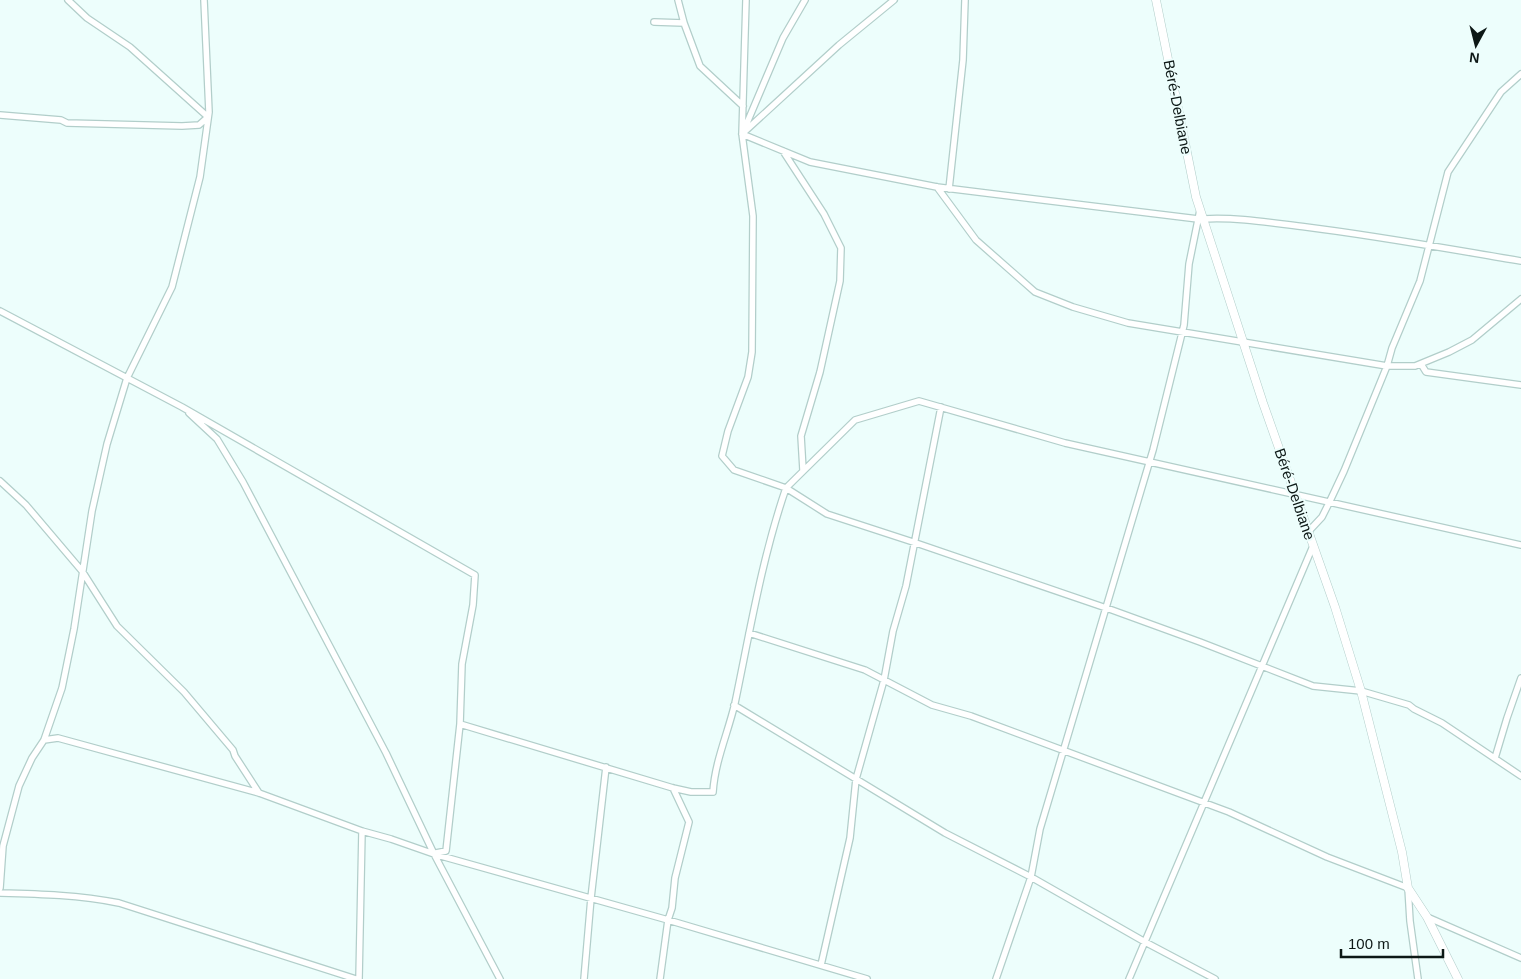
<svg xmlns="http://www.w3.org/2000/svg" width="1521" height="979" viewBox="0 0 1521 979" font-family="Arial,sans-serif">
  <rect width="100%" height="100%" fill="#edfefc"/>
  <g fill="none" stroke-linecap="round" stroke-linejoin="round">
    <defs>
      <path id="street" d="M 678,0 L 684,23 L 700,66 L 743,106
        M 654,22 L 684,23
        M 0,115 L 61,120 L 67,123 L 182,126 L 199,125 L 208,117 L 130,47 L 87,18 L 68,0
        M 744,130 L 783,38 L 805,0
        M 742,134 L 810,162 L 937,187 L 1198,219
        M 742,134 L 839,45 L 894,0
        M 783,151 L 824,214 L 841,248 L 840,281 L 820,372 L 801,436 L 803,470
        M 937,187 L 976,240 L 1035,292 L 1073,307 L 1128,323 L 1387,366 L 1415,366 L 1449,352 L 1472,340 L 1521,299
        M 949,189 L 963,60 L 965,0
        M 1203,219 C 1237,217 1272,223 1306,227 C 1378,236 1449,249 1521,261
        M 0,311 L 182,407 L 475,575 L 473,605 L 462,664 L 460,724 L 446,851 L 436,853
        M 1421,364 L 1426,372 L 1521,385
        M 189,413 L 217,439 L 243,482 L 386,753 L 434,854 L 500,979
        M 0,481 L 26,505 L 82,571 L 117,626 L 184,692 L 233,750 L 235,756 L 259,793
        M 1308,532 L 1322,517 L 1329,503 L 1344,471 L 1387,366 L 1392,348 L 1420,281 L 1448,172 L 1501,92 L 1521,74
        M 1521,545 L 1065,443 L 919,401 L 855,420 L 786,488 L 827,514 L 916,543 L 1112,610 L 1200,642 L 1313,686 L 1361,691 L 1409,705 L 1414,709 L 1442,723 L 1521,776
        M 749,633 L 865,670 L 932,705 L 971,716 L 1229,812 L 1327,857 L 1408,888 L 1410,921 L 1418,979
        M 734,705 L 945,833 L 1031,877 L 1145,942 L 1215,979
        M 460,724 L 673,788 L 691,792 L 713,792 C 715,761 728,733 735,703 C 750,631 762,558 786,488 L 734,470 L 722,456 L 728,431 L 748,377 L 752,352 L 753,216 L 742,134 L 746,0
        M 44,740 L 58,738 L 259,793 L 362,831 L 391,839 L 434,854 L 668,920 L 867,979
        M 1495,758 L 1507,718 L 1521,678
        M 0,888 L 3,846 L 19,786 L 32,758 L 44,740 L 62,688 L 74,629 L 92,511 L 107,444 L 127,378 L 172,287 L 200,177 L 209,112 L 204,0
        M 0,893 C 40,894 79,895 119,903 L 356,979
        M 1427,917 L 1521,958
        M 821,965 L 850,838 L 856,779 L 884,680 L 893,631 L 906,586 L 941,407
        M 359,979 L 362,831
        M 584,979 L 591,898 L 606,767
        M 660,979 L 668,920 L 672,908 L 675,878 L 689,822 L 673,788
        M 996,979 L 1031,877 L 1040,829 L 1153,450 L 1184,325 L 1189,264 L 1200,210
        M 1129,979 L 1313,546"/>
      <path id="secondary" d="M 1156,0 L 1196,197 L 1263,403 L 1335,607 L 1361,691 L 1402,852 L 1408,888 L 1427,917 L 1458,979"/>
    </defs>
    <use href="#street" stroke="#b2ceca" stroke-width="8"/>
    <use href="#secondary" stroke="#b2ceca" stroke-width="9"/>
    <use href="#street" stroke="#fff" stroke-width="5.5"/>
    <use href="#secondary" stroke="#fff" stroke-width="8"/>
  </g>
  <g text-anchor="middle" dominant-baseline="central" stroke-width="4" stroke-linejoin="round" paint-order="stroke">
    <g font-size="15" fill="#0d1816" stroke="#edfefc">
      <text transform="translate(1178 107) rotate(79)">Béré-Delbiane</text>
      <text transform="translate(1295 494) rotate(71)">Béré-Delbiane</text>
    </g>
  </g>
  <g transform="translate(1476 45) rotate(187)" stroke="#edfefc" stroke-width="4" paint-order="stroke">
  <path d="M0-4L9 19L0 12L-9 19Z" fill="#0d1816"/>
  <text y="-8" font-size="14" font-weight="bold" text-anchor="middle" fill="#0d1816">N</text>
  </g>
  <path d="M1341 949v8h102v-8" fill="none" stroke="#0d1816" stroke-width="2.5"/>
  <text x="1348" y="949" font-size="15" fill="#0d1816" stroke="#edfefc" stroke-width="4" paint-order="stroke">100 m</text>
</svg>
